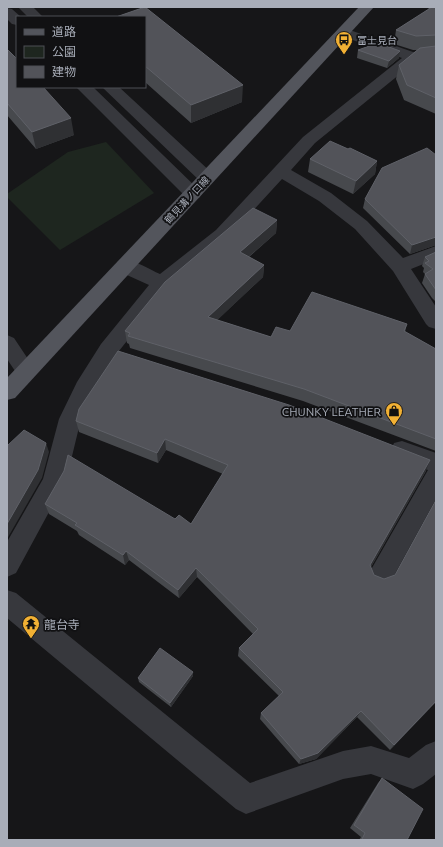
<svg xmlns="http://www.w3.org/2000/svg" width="443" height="847" viewBox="0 0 443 847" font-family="Ubuntu,'Noto Sans JP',sans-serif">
  <rect width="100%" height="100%" fill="#161618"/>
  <path fill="#1e261f" d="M 106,142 L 154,193 L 60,250 L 7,197 L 7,194 L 68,152 Z"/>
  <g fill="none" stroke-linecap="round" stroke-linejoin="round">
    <path fill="#37383d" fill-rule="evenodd" d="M 18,7 L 33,7 L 43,17 L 28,17 Z
      M 7,8 L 12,9 L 21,17 L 17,17 L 17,25 L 12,24 L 7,19 Z
      M 344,28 L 413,52 L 436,50 L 436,58 L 416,61 L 315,143 L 291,170 L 331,193 L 367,221 L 403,258 L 436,246 L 436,259 L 411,269 L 436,307 L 436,329 L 429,327 L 426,324 L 393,271 L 355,229 L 319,201 L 282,179 L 228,238 L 169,288 L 115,356 L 94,391 L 81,419 L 66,481 L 62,488 L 16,573 L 7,577 L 7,542 L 43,479 L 59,419 L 77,382 L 101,344 L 149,285 L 118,271 L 116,266 L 118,261 C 132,257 148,269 160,274 L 216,230 L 303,137 L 402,58 L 339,35 L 337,32 L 339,29 Z
      M 76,87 L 93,87 L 199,190 L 202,194 L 199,198 L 193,200 L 187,198 Z
      M 102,87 L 119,87 L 213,174 L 215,178 L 213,182 L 207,183 L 201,182 Z
      M 7,335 L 14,338 L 36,371 L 33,377 L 26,379 L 19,377 L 7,359 Z
      M 402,441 L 436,453 L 436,499 L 390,583 L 381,587 L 372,583 L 368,575 L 428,470 L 394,457 L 391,450 L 394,443 Z
      M 7,590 L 16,593 L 250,783 L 343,751 L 371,746 L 409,758 L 426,745 L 436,741 L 436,774 L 423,784 L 413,789 L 371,774 L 343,779 L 246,814 L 236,809 L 7,618 Z"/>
    <path fill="#53555c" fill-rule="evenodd" d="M 359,7 L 374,7 L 15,398 L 7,400 L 7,378 Z"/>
  </g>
  <path fill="#47494d" d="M 429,7 L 436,7 L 436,114 L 404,100 L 396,79 L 399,65 L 417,50 L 413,50 L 394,44 L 396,30 L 428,10 Z
    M 145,17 L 242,102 L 191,123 L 145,82 Z
    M 7,49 L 74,135 L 36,149 L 7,115 Z
    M 358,50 L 399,58 L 387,68 L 357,58 Z
    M 348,149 L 377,161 L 375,174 L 353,194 L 308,172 L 310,159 Z
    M 365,199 L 436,245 L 410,254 L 363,208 Z
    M 277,220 L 276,233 L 249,257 L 264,265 L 263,277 L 217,320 L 271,337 L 290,331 L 407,324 L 405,332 L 436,349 L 436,451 L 303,401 L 130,348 L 129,344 L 127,343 L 125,331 Z
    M 436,252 L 436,302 L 432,298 L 422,283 L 425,274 L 423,272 L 424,268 L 422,266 L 425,257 Z
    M 76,421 L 426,471 L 371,567 L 374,575 L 384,579 L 395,575 L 436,500 L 436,702 L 390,750 L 357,717 L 316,759 L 299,764 L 260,719 L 261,713 L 279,696 L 238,656 L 239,648 L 253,634 L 197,577 L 179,598 L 129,560 L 125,565 L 79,535 L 77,531 L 49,514 L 45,504 L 175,519 L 191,524 L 223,474 L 166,450 L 158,463 L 79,432 Z
    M 193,676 L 171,707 L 139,682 L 138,678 Z
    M 382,778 L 407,840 L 359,840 L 361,837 L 350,828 L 378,783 Z"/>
  <path fill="#2f3033" d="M 400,51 L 399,58 L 387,68 L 389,61 Z
    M 243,85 L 242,102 L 191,123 L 191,105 Z
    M 71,118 L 74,135 L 36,149 L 32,132 Z
    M 377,161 L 375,174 L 353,194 L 356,181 Z
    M 277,220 L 276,233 L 240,264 L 240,252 Z
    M 436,237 L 436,245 L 410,254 L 412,245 Z
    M 264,265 L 263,277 L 208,329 L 208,317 Z
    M 165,439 L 166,450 L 158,463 L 157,453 Z
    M 46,443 L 49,452 L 42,478 L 7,539 L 7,524 Z
    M 430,460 L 426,471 L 367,574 L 370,565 Z
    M 126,551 L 129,560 L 125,565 L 123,555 Z
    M 196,568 L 197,577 L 179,598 L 178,590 Z
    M 193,672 L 193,676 L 171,707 L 170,703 Z
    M 436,701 L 436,702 L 390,750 L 394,745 Z
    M 361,711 L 357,717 L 316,759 L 299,764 L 301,759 Z"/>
  <path fill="#525359" stroke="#5f6168" d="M 145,7 L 243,85 L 191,105 L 145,66 L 145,17 L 116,17 Z
    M 432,7 L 436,7 L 436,35 L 416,36 L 396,30 Z
    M 378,43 L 400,51 L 389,61 L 358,50 Z
    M 436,46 L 436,98 L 407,85 L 399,65 L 420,48 Z
    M 7,49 L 17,59 L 17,87 L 43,87 L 71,118 L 32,132 L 7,103 Z
    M 330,141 L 348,149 L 350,148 L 377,161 L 356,181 L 310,159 Z
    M 427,148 L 436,155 L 436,237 L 412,245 L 365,199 L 382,168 Z
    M 253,208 L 277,220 L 240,252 L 264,265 L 208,317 L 271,337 L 276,327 L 290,331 L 312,292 L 407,324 L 404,331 L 436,349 L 436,439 L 304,389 L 128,336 L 130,333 L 125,331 L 165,282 Z
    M 436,252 L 436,290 L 425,274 L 433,269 L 425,263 L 429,261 L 425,257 Z
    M 118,351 L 289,405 L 430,460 L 370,565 L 374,575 L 384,579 L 395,575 L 436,500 L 436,701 L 394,745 L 361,711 L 318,753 L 301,759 L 261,713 L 283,692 L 239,648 L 258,629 L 196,568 L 178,590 L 126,551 L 123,555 L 75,525 L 77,523 L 45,504 L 64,471 L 68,455 L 175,519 L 179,515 L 191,524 L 228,465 L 165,439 L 157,453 L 76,421 L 79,409 Z
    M 24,430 L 46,443 L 38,470 L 7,524 L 7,446 Z
    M 160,648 L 193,672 L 170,703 L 138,678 Z
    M 382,778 L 423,809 L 407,840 L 364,840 L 362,839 L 365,833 L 354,825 Z"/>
  <defs>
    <symbol id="bus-pin" viewBox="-11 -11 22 30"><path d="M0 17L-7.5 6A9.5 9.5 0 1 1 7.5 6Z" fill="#f2b134" stroke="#111113"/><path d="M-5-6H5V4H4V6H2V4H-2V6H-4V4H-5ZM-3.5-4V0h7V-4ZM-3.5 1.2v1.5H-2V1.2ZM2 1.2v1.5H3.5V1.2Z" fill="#111"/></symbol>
    <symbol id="shop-pin" viewBox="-11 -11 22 30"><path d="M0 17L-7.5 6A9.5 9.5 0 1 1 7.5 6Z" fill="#f2b134" stroke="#111113"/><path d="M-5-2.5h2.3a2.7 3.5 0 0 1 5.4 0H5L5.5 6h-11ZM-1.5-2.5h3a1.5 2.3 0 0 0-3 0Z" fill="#111"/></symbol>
    <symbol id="temple-pin" viewBox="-11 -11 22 30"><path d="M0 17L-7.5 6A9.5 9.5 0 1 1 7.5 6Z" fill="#f2b134" stroke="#111113"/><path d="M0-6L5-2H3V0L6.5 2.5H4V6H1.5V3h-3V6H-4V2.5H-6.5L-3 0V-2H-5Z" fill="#111"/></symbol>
  </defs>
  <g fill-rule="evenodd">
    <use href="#bus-pin" x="334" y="30" width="20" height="27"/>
    <use href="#shop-pin" x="384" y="401" width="20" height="27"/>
    <use href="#temple-pin" x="21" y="614" width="20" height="27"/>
  </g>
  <g text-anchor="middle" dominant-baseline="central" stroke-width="3.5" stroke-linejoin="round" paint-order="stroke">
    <g font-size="10" fill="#a8adb8" stroke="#111113" text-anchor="start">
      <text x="357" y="40">富士見台</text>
    </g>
    <g font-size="10" fill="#a8adb8" stroke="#111113">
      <text transform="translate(187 200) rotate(-47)">鶴見溝ノ口線</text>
    </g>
    <g font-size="12" fill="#a8adb8" stroke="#111113" text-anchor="end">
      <text x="381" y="411">CHUNKY LEATHER</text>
      <text x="44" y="624" text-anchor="start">龍台寺</text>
    </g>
  </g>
  <rect width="443" height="847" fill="none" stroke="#a8adb8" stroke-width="16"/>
  <rect x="16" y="16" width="130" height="72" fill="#111113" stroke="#4d4f55"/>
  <rect x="24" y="29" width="20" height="6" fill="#53555c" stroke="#4d4f55"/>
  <text x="52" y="36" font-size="12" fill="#a8adb8">道路</text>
  <rect x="24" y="46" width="20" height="12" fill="#1e261f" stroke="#4d4f55"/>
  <text x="52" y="56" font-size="12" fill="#a8adb8">公園</text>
  <rect x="24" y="66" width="20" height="12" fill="#525359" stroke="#4d4f55"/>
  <text x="52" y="76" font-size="12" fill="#a8adb8">建物</text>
</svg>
